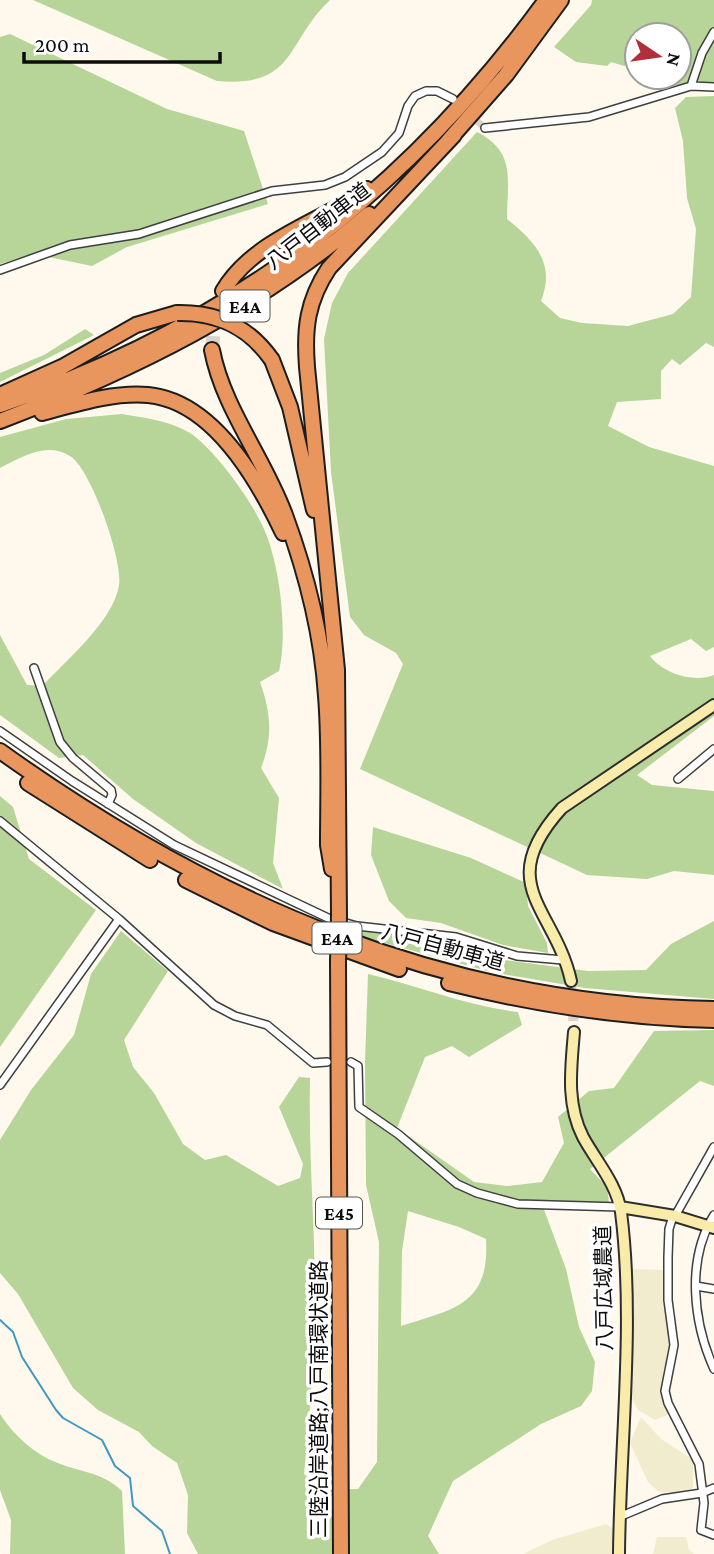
<svg xmlns="http://www.w3.org/2000/svg" width="714" height="1554" viewBox="0 0 714 1554" font-family="'Crimson Pro','Noto Sans JP',serif">
  <rect width="100%" height="100%" fill="#fef9ec"/>
  <path fill="#f1ecce" d="M 632,1269 L 664,1270 L 671,1339 L 663,1398 L 669,1414 L 655,1420 L 638,1410 L 631,1398 Z
    M 641,1417 L 661,1439 L 693,1460 L 693,1488 L 677,1493 L 659,1492 L 648,1482 L 630,1443 Z
    M 606,1524 L 612,1528 L 612,1554 L 523,1554 L 552,1540 Z
    M 657,1537 L 686,1537 L 689,1550 L 694,1554 L 653,1554 Z"/>
  <path fill="#b7d499" fill-rule="evenodd" d="M 33,0 L 330,0 C 285,42 297,88 217,81 Z
    M 592,0 L 714,0 L 714,87 L 681,87 L 662,77 L 679,77 L 679,35 L 637,35 L 637,63 L 624,66 L 611,62 L 607,66 L 576,62 L 554,47 L 591,5 Z
    M 10,34 L 167,109 L 244,131 L 268,204 L 127,247 L 92,266 L 34,254 L 0,264 L 0,37 Z
    M 714,96 L 714,347 L 706,343 L 680,365 L 672,359 L 661,371 L 661,399 L 617,402 L 608,426 L 649,447 L 714,466 L 714,647 L 706,651 L 691,639 L 650,656 C 663,674 695,683 714,675 L 714,716 L 637,775 L 652,785 L 714,791 L 714,875 L 674,871 L 647,879 L 587,875 L 360,769 L 403,664 L 396,653 L 364,635 L 350,617 L 331,472 L 324,339 L 332,303 L 348,273 L 477,132 C 517,152 507,181 507,219 C 535,242 556,263 541,301 L 560,318 L 582,323 L 628,326 L 673,314 L 691,297 L 696,229 L 687,198 L 683,141 L 675,108 L 686,97 Z
    M 85,329 L 94,335 L 0,382 L 0,373 L 44,355 Z
    M 122,414 C 145,418 173,421 193,435 C 217,453 252,501 264,529 C 280,565 288,633 279,671 L 260,682 C 271,713 273,737 261,768 L 279,798 L 273,863 L 283,889 L 196,843 L 133,799 L 83,755 L 59,758 L 0,715 L 0,635 L 27,685 L 42,686 C 66,661 114,620 119,585 C 123,560 91,469 70,456 C 47,441 21,457 0,468 L 0,437 L 66,419 Z
    M 0,796 L 13,807 L 29,859 L 96,910 L 0,1047 Z
    M 373,827 L 471,858 L 526,883 L 528,906 L 547,943 L 548,953 L 503,945 L 441,923 L 406,918 L 389,901 L 371,855 Z
    M 714,921 L 714,999 L 585,988 L 491,972 L 359,936 L 361,930 L 421,938 L 505,960 L 588,971 L 646,970 L 671,944 Z
    M 121,931 L 168,971 L 124,1040 L 133,1067 L 154,1093 L 183,1144 L 205,1160 L 226,1155 L 278,1186 L 300,1178 L 303,1164 L 279,1107 L 299,1077 L 310,1078 C 309,1125 311,1170 313,1217 C 317,1303 313,1389 304,1474 L 322,1490 L 358,1489 L 377,1462 L 379,1242 L 366,1185 L 365,1062 L 368,974 C 419,986 466,1006 518,1012 L 522,1025 L 469,1057 L 452,1046 L 425,1057 L 397,1128 L 474,1182 L 507,1186 L 542,1182 L 564,1143 L 558,1117 L 589,1091 L 614,1088 L 654,1031 L 714,1030 L 714,1086 L 700,1081 L 590,1169 L 607,1187 L 610,1211 L 543,1207 L 566,1269 L 579,1327 L 595,1362 L 592,1391 L 581,1406 L 541,1424 L 453,1481 L 428,1536 L 439,1554 L 198,1554 L 187,1533 L 188,1495 L 177,1463 L 152,1446 L 139,1432 L 98,1410 L 73,1388 L 18,1294 L 0,1273 L 0,1140 L 31,1090 L 74,1035 L 91,974 ZM 408,1211 L 459,1227 L 486,1239 C 490,1305 454,1309 401,1326 L 402,1251 Z
    M 0,1414 C 12,1433 32,1452 53,1461 C 79,1473 100,1470 122,1491 L 125,1554 L 10,1554 L 11,1520 L 0,1490 Z"/>
  <g fill="none" stroke-linecap="round" stroke-linejoin="round">
    <path stroke="#4197c3" stroke-width="2" d="M 0,1320 L 13,1332 L 22,1357 L 56,1410 L 63,1418 L 102,1440 L 115,1466 L 130,1478 L 133,1506 L 162,1531 L 170,1554"/>
    <path stroke="#dad5ca" stroke-width="7" stroke-dasharray="7 3.5" stroke-linecap="butt" d="M 469,114 L 485,128"/>
    <path stroke="#dad5ca" stroke-width="10" stroke-dasharray="10 5" stroke-linecap="butt" d="M 571,981 L 574,1032"/>
    <path stroke="#dad5ca" stroke-width="14" stroke-dasharray="14 7" stroke-linecap="butt" d="M 212,350 L 215,313"/>
    <defs>
      <path id="street" d="M 691,86 L 702,53 L 714,32
        M 485,128 L 589,117 L 691,86 L 714,87
        M 0,270 L 70,245 L 139,234 L 272,191 L 325,185 L 345,177 L 382,152 L 399,133 L 408,106 L 415,96 L 426,91 L 437,91 L 453,99
        M 34,668 L 60,742 L 73,758 L 111,790 L 112,795 L 108,804
        M 0,731 L 72,781 L 174,845 L 328,918 L 357,926 L 456,937 L 517,956 L 563,960
        M 678,779 L 714,749
        M 0,821 L 119,919 L 214,1005 L 235,1016 L 267,1025 L 313,1063 L 327,1062
        M 351,1062 L 358,1066 L 359,1107 L 398,1134 L 457,1184 L 477,1193 L 518,1204 L 620,1207
        M 0,1085 L 119,919
        M 714,1215 C 686,1260 693,1322 714,1369
        M 673,1216 L 669,1229 L 668,1257 L 668,1300 L 674,1345 L 665,1391 L 668,1403 L 699,1464 L 704,1503 L 701,1530 L 714,1535
        M 675,1216 L 714,1147
        M 696,1286 L 714,1289
        M 619,1517 L 662,1499 L 702,1493 L 714,1488"/>
      <path id="secondary" d="M 571,981 C 555,908 492,885 562,808 L 714,705
        M 574,1032 C 571,1068 566,1104 583,1137 C 596,1161 617,1184 621,1212 C 635,1322 620,1443 619,1554
        M 620,1207 L 675,1216 L 714,1228"/>
      <path id="highway" d="M 448,141 L 506,75 L 561,0
        M 223,291 C 254,239 320,223 367,189
        M 212,350 C 223,408 264,458 285,515 C 306,572 322,635 326,696 C 330,745 328,795 328,845 L 332,869
        M 272,360 L 290,407 L 314,510
        M 0,395 L 62,367 L 136,325 L 177,313
        M 0,405 C 228,328 405,194 546,0
        M 42,413 C 76,404 113,392 148,395 C 213,401 258,480 283,533
        M 0,421 C 134,370 259,308 369,214
        M 0,751 C 215,905 447,1005 714,1009
        M 28,783 L 150,860
        M 186,880 L 273,923 L 399,969
        M 339,915 L 337,670 L 307,367 C 304,329 307,301 329,268 L 454,135
        M 338,962 L 341,1554
        M 449,983 C 537,1005 624,1018 714,1020"/>
    </defs>
    <use href="#street" stroke="#3f3f3f" stroke-width="10"/>
    <use href="#secondary" stroke="#2e2e2e" stroke-width="14"/>
    <use href="#highway" stroke="#1d1d1d" stroke-width="18"/>
    <use href="#street" stroke="#fff" stroke-width="7"/>
    <use href="#secondary" stroke="#f9ecab" stroke-width="10"/>
    <use href="#highway" stroke="#e9955e" stroke-width="14"/>
    <defs>
      <path id="highway-bridge" d="M 177,313 C 218,312 249,327 272,360
        M 338,962 L 339,915"/>
    </defs>
    <use href="#highway-bridge" stroke="#1d1d1d" stroke-width="18" stroke-linecap="butt"/>
    <use href="#highway-bridge" stroke="#e9955e" stroke-width="14"/>
  </g>
  <g text-anchor="middle" dominant-baseline="central" stroke-width="7" stroke-linejoin="round" paint-order="stroke">
    <g fill="#fff" stroke="#555" stroke-width="2">
      <rect x="220.5" y="290.5" width="49" height="31" rx="5"/>
      <rect x="312.5" y="922.5" width="49" height="31" rx="5"/>
      <rect x="316" y="1197.5" width="46" height="31" rx="5"/>
    </g>
    <g font-size="19" font-weight="bold" fill="#0c0c0c">
      <text x="245" y="306">E4A</text>
      <text x="337" y="938">E4A</text>
      <text x="339" y="1213">E45</text>
    </g>
    <g font-size="21" fill="#0c0c0c" stroke="#fff">
      <text transform="translate(318 226) rotate(-38)">八戸自動車道</text>
      <text transform="translate(443 947) rotate(15)">八戸自動車道</text>
      <text transform="translate(604 1288) rotate(-91)">八戸広域農道</text>
      <text transform="translate(319 1399) rotate(-90)">三陸沿岸道路;八戸南環状道路</text>
    </g>
  </g>
  <g transform="translate(658 56) rotate(103)"><circle r="33" fill="#ffffff" stroke="#9e9e9e" stroke-width="2"/>
  <path d="M0-5L12 26L0 18L-12 26Z" fill="#b12f3d"/>
  <text y="-10" font-size="19" font-weight="bold" text-anchor="middle" fill="#0c0c0c">N</text>
  </g>
  <path d="M24 52v10h196v-10" fill="none" stroke="#0c0c0c" stroke-width="3.5"/>
  <text x="35" y="52" font-size="21" fill="#0c0c0c" stroke="#ffffff" stroke-width="5" paint-order="stroke">200 m</text>
</svg>
